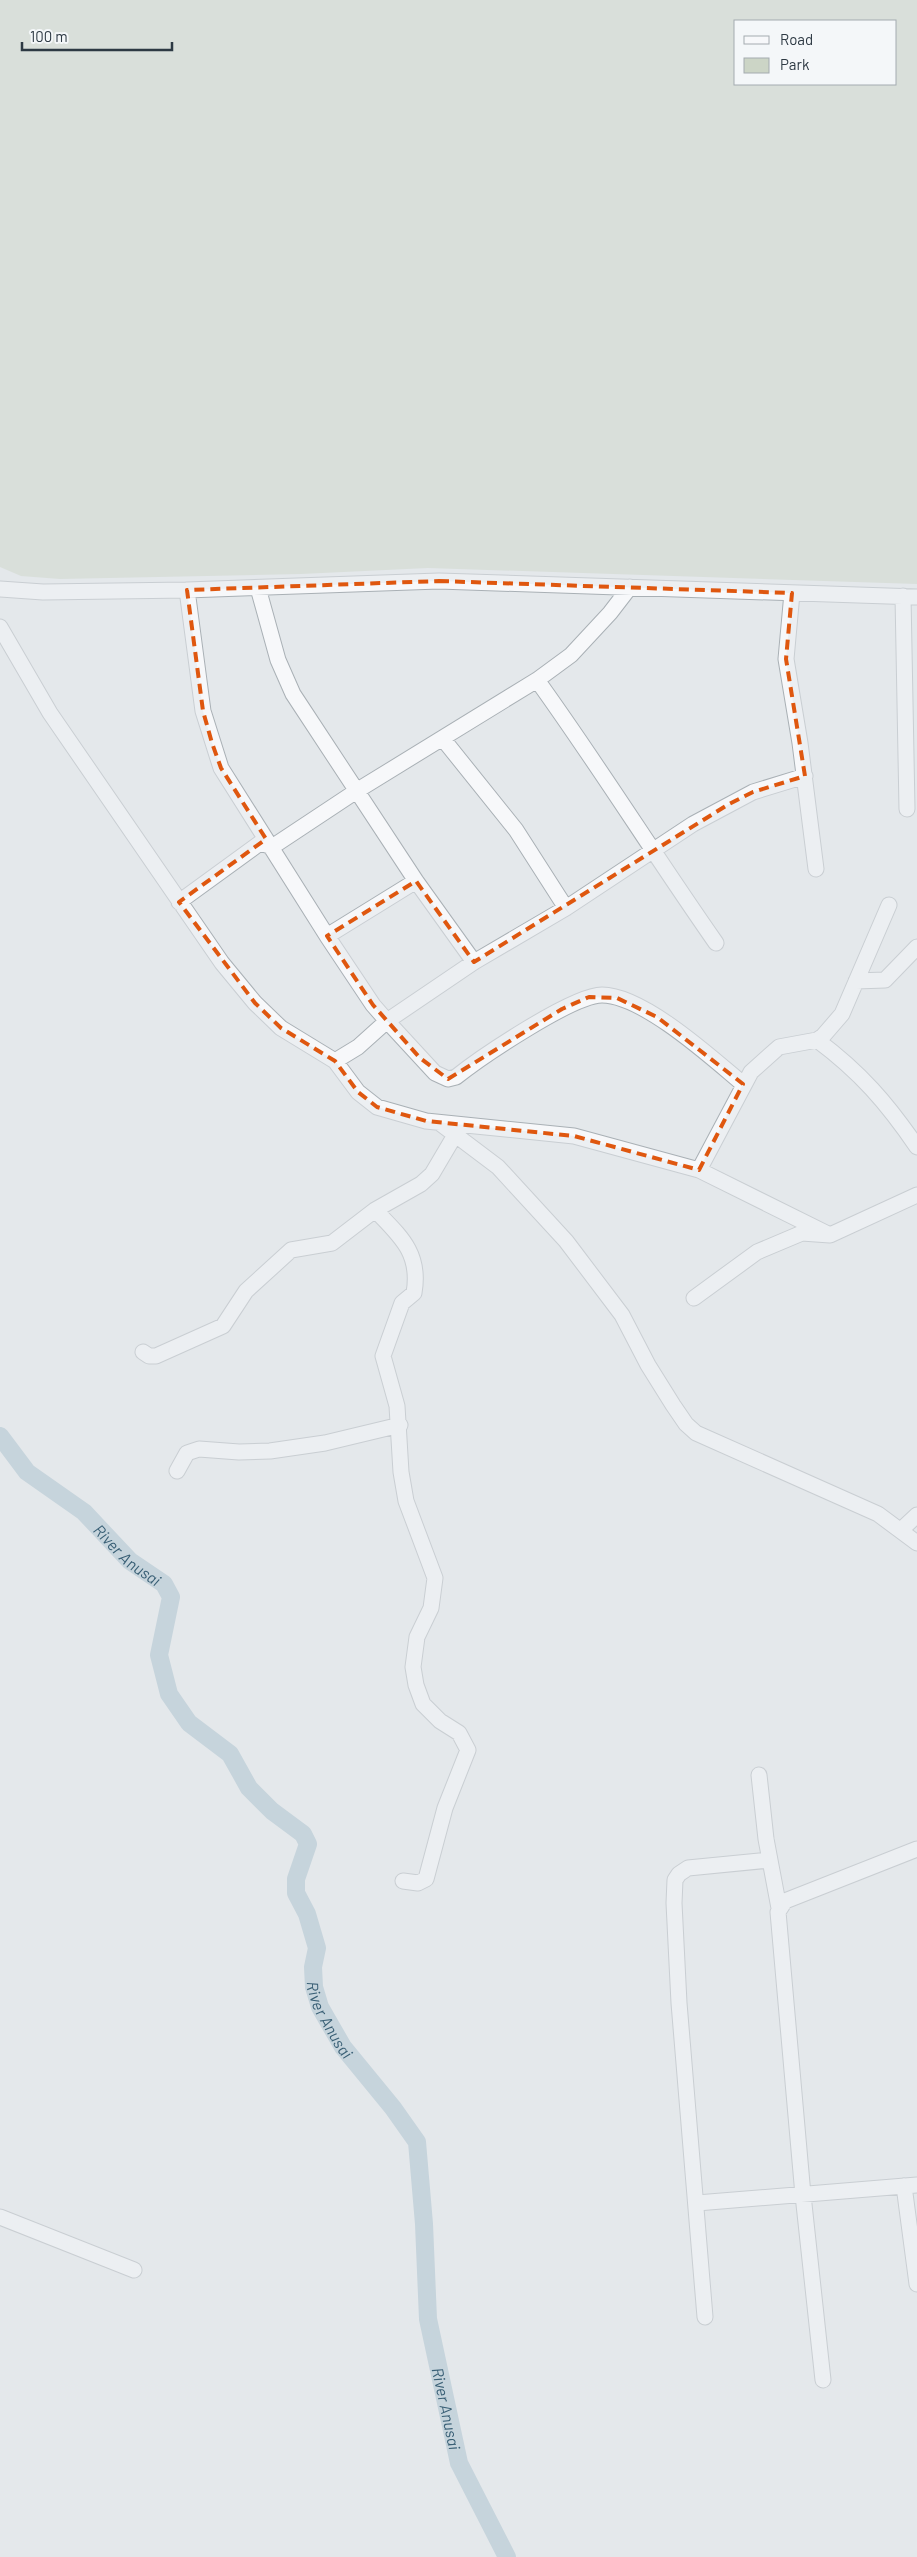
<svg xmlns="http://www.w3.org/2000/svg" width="917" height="2557" viewBox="0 0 917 2557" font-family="Barlow,sans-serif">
  <rect width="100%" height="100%" fill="#e4e8eb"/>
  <path fill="#ccd5c6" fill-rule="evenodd" d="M 0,0 L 917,0 L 917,584 L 428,568 L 301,574 L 60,579 L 21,576 L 0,567 ZM 736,21 L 896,21 L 896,84 L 736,84 Z"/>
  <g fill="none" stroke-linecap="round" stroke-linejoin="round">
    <path stroke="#a2bcc9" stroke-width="18" id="s1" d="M 0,1436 L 27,1472 L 84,1512 L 130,1561 L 164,1584 L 171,1597 L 159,1655 L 169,1694 L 189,1723 L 230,1754 L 249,1788 L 272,1811 L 303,1834 L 308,1844 L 296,1879 L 296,1893 L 307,1914 L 317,1948 L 313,1967 L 314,1987 L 320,2007 L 343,2047 L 393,2108 L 417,2142 L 424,2224 L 428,2319 L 459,2463 L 507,2557"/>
    <defs>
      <path id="minor" d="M 258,588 L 278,660 L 293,694 L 416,881 L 474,962
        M 0,589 L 43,592 L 187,590 L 439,581 L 917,597
        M 187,590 L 203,711 L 221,768 L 327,936 L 373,1005 L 387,1021 L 358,1047 L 335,1061
        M 792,593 L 786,659 L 800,743 L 816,869
        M 903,596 L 907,809
        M 0,627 L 50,713 L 222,963 L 255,1003 L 281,1028 L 335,1061 L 358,1092 L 377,1107 L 426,1121 L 574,1136 L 699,1170 L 830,1235
        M 537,680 C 599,766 655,856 716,943
        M 443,739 L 516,830 L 566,908
        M 179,902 L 260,843 L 272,847 L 358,790 L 537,680 L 571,655 L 610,613 L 630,587
        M 327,936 L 416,881
        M 856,981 L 885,980 L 917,947
        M 817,1040 C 860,1072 887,1103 917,1147
        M 743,1084 C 712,1058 643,995 602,995 C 573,995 481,1057 456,1077 L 448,1079 L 435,1073 L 387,1021 L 474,962 L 566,908 L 693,824 L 753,792 L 805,776
        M 441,1124 L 498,1167 L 566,1241 L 622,1315 L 648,1365 L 673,1405 L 686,1424 L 696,1433 L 878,1514 L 917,1543
        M 699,1170 L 751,1072 L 779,1047 L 817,1040 L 823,1036 L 842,1014 L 889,905
        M 375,1210 C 400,1236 421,1253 414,1293 L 402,1303 L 383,1356 L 397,1406 L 401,1472 L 406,1501 L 435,1578 L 431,1608 L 417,1637 L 413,1667 L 416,1685 L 423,1704 L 440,1721 L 459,1733 L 468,1750 L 445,1808 L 426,1879 L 418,1883 L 403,1881
        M 694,1298 L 757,1252 L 802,1233 L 830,1235 L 917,1195
        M 143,1352 L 149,1356 L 156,1356 L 223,1326 L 246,1291 L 291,1250 L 332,1243 L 375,1210 L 421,1184 L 432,1174 L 455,1135
        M 177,1471 L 187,1453 L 199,1449 L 239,1452 L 270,1451 L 325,1443 L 400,1425
        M 901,1530 L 917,1515
        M 759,1775 L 766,1839 L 779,1908
        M 904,2186 L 917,2284
        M 697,2203 L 917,2185
        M 0,2217 L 134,2270
        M 705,2317 L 679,2003 L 674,1903 L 675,1880 L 679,1874 L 688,1868 L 770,1860
        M 823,2380 L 803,2195 L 778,1912 L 785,1901 L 917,1849"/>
    </defs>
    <use href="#minor" stroke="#a9b0b5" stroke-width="17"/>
    <use href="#minor" stroke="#f7f8fa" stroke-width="15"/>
  </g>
  <path d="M0 0H917V2557H0ZM 439,581 L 792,593 L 786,659 L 805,776 L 753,792 L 729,804 L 474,962 L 416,881 L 327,936 L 373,1005 L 420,1058 L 448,1079 L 562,1009 L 589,997 L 617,998 L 657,1017 L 743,1084 L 699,1170 L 574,1136 L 426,1121 L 377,1107 L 358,1092 L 335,1061 L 281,1028 L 255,1003 L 179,902 L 266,839 L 221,768 L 212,743 L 203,711 L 187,590 Z" fill="#e4e8eb" fill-opacity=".55" fill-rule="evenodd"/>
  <path fill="none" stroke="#df570f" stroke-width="4" stroke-dasharray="10 6" stroke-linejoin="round" d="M 439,581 L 792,593 L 786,659 L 805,776 L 753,792 L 729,804 L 474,962 L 416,881 L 327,936 L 373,1005 L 420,1058 L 448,1079 L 562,1009 L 589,997 L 617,998 L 657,1017 L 743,1084 L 699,1170 L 574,1136 L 426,1121 L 377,1107 L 358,1092 L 335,1061 L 281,1028 L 255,1003 L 179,902 L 266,839 L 221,768 L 212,743 L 203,711 L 187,590 Z"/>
  <g text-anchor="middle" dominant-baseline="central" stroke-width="4" stroke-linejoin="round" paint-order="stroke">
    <g font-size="16" font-style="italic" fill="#395f75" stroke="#f4f7f9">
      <text stroke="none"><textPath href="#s1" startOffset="176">River Anusai</textPath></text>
      <text stroke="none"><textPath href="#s1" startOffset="731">River Anusai</textPath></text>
      <text stroke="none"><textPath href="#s1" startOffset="1151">River Anusai</textPath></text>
    </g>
  </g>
  <rect x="734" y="20" width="162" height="65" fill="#f4f7f9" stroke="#a4abb0"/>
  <rect x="744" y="36" width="25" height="8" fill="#f7f8fa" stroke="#a4abb0"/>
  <text x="780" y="45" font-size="15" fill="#2d3943">Road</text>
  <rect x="744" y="58" width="25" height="15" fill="#ccd5c6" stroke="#a4abb0"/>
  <text x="780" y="70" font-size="15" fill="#2d3943">Park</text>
  <path d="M22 42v8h150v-8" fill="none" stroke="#2d3943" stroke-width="2.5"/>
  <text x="30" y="42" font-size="15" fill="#2d3943" stroke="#f4f7f9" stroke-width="4" paint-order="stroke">100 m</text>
</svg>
